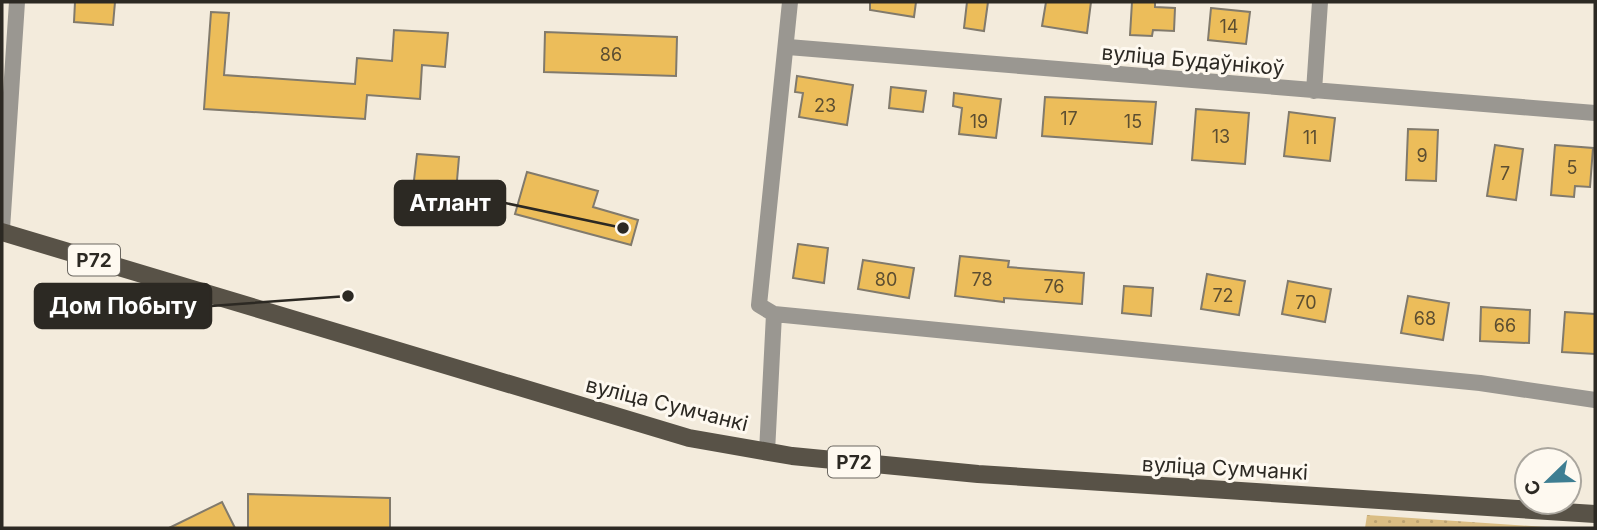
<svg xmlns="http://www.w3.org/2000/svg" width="1597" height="530" viewBox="0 0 1597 530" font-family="Inter,sans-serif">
  <defs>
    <pattern id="green-dots" width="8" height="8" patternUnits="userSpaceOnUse" patternTransform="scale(1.75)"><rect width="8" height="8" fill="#dabd83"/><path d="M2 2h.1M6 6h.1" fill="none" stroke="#bba271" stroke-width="1.8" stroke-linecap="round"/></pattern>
  </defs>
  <rect width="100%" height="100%" fill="#f3ebdc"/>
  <path fill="url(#green-dots)" d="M 1367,515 L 1560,528 L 1365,528 Z"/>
  <path fill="#ecbd5a" stroke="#817a6c" stroke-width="2" d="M 75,2 L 115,2 L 113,25 L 74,22 Z
    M 870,2 L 916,2 L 914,17 L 870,10 Z
    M 967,2 L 988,2 L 984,31 L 964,28 Z
    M 1046,2 L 1091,2 L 1087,33 L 1042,26 Z
    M 1132,2 L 1155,2 L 1155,7 L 1175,8 L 1174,31 L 1153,30 L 1152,36 L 1130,35 Z
    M 1211,8 L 1250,12 L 1246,44 L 1208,40 Z
    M 211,12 L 229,13 L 224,75 L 355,84 L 357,58 L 392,61 L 394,30 L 448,33 L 445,67 L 422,65 L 420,99 L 367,95 L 365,119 L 204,109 Z
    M 545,32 L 677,37 L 676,76 L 544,72 Z
    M 797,76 L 853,85 L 847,125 L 799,117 L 803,93 L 795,92 Z
    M 891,87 L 926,91 L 923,112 L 889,108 Z
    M 954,93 L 1001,99 L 996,138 L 959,134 L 962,108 L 953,106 Z
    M 1045,97 L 1156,102 L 1152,144 L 1042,136 Z
    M 1196,109 L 1249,113 L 1245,164 L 1192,160 Z
    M 1289,112 L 1335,118 L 1330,161 L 1284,156 Z
    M 1408,129 L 1438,130 L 1436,181 L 1406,180 Z
    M 1495,145 L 1523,149 L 1516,200 L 1487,196 Z
    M 1555,145 L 1593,148 L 1590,187 L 1575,186 L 1574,197 L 1551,195 Z
    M 417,154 L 459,157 L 456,192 L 413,189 Z
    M 527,172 L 598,191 L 593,207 L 638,220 L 631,245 L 515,214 Z
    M 798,244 L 828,248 L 824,283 L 793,278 Z
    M 960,256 L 1009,261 L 1008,267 L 1084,273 L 1082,304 L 1004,298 L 1004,302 L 955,296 Z
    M 863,260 L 914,268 L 909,298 L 858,289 Z
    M 1207,274 L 1245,281 L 1239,315 L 1201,309 Z
    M 1288,281 L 1331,289 L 1325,322 L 1282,314 Z
    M 1124,286 L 1153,288 L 1151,316 L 1122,313 Z
    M 1408,296 L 1449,303 L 1443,340 L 1401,333 Z
    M 1481,307 L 1530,310 L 1529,343 L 1480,341 Z
    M 1565,312 L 1595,314 L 1595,354 L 1562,352 Z
    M 248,494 L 390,498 L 390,528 L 248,528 Z
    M 222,502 L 235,528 L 169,528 Z"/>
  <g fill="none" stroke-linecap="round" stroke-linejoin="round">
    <path stroke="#9a9791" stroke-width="16" d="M 790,2 L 759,305 L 774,314 L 1480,383 L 1595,400
      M 788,47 L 1595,113
      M 1314,91 L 1320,2
      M 2,229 L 17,2
      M 767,452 L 774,314"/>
    <path stroke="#585247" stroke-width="18" d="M 2,232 L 689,438 L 792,456 L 978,474 L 1595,514"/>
  </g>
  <g text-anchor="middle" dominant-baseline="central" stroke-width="6" stroke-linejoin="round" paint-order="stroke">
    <g font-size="18" fill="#5c4e31">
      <text x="1229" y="26">14</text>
      <text x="611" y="54">86</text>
      <text x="825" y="105">23</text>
      <text x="1069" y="118">17</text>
      <text x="979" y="121">19</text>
      <text x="1133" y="121">15</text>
      <text x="1221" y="136">13</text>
      <text x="1310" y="137">11</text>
      <text x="1422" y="155">9</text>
      <text x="1572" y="167">5</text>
      <text x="1505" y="173">7</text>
      <text x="886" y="279">80</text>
      <text x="982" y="279">78</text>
      <text x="1054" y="286">76</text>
      <text x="1223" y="295">72</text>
      <text x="1306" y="302">70</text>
      <text x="1425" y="318">68</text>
      <text x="1505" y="325">66</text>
    </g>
    <g fill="#fef9f0" stroke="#6b6760" stroke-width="2">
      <rect x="68" y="244.5" width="52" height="31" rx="5"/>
      <rect x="828" y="446.5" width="52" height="31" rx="5"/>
    </g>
    <g font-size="19" font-weight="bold" fill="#2c2923">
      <text x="94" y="260">Р72</text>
      <text x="854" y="462">Р72</text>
    </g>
    <g font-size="21" fill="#2c2923" stroke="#fef9f0">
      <text transform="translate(1193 60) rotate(5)">вуліца Будаўнікоў</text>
      <text transform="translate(667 404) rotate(14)">вуліца Сумчанкі</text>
      <text transform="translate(1225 468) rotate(3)">вуліца Сумчанкі</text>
    </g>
  </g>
  <path fill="none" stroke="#2c2923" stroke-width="2.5" d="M623 228L505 203M348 296L211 306"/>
  <g fill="#2c2923" stroke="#fef9f0" stroke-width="2.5">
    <circle cx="623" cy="228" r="7"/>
    <circle cx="348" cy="296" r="7"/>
  </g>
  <g fill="#2c2923" stroke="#2c2923" stroke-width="2.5">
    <rect x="395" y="181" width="110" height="44" rx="7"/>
    <rect x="35" y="284" width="176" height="44" rx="7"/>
  </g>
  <g font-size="23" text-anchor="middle" font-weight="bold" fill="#fff">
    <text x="450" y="211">Атлант</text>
    <text x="123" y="314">Дом Побыту</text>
  </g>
  <rect width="1597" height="530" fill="none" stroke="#2c2923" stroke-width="7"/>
  <g transform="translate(1548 481) rotate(247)"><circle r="33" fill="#fef9f0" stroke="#aaa69e" stroke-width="2"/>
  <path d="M0-5L12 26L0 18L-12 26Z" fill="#3e7e92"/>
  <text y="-10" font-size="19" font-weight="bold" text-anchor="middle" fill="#2c2923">С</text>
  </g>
</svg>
